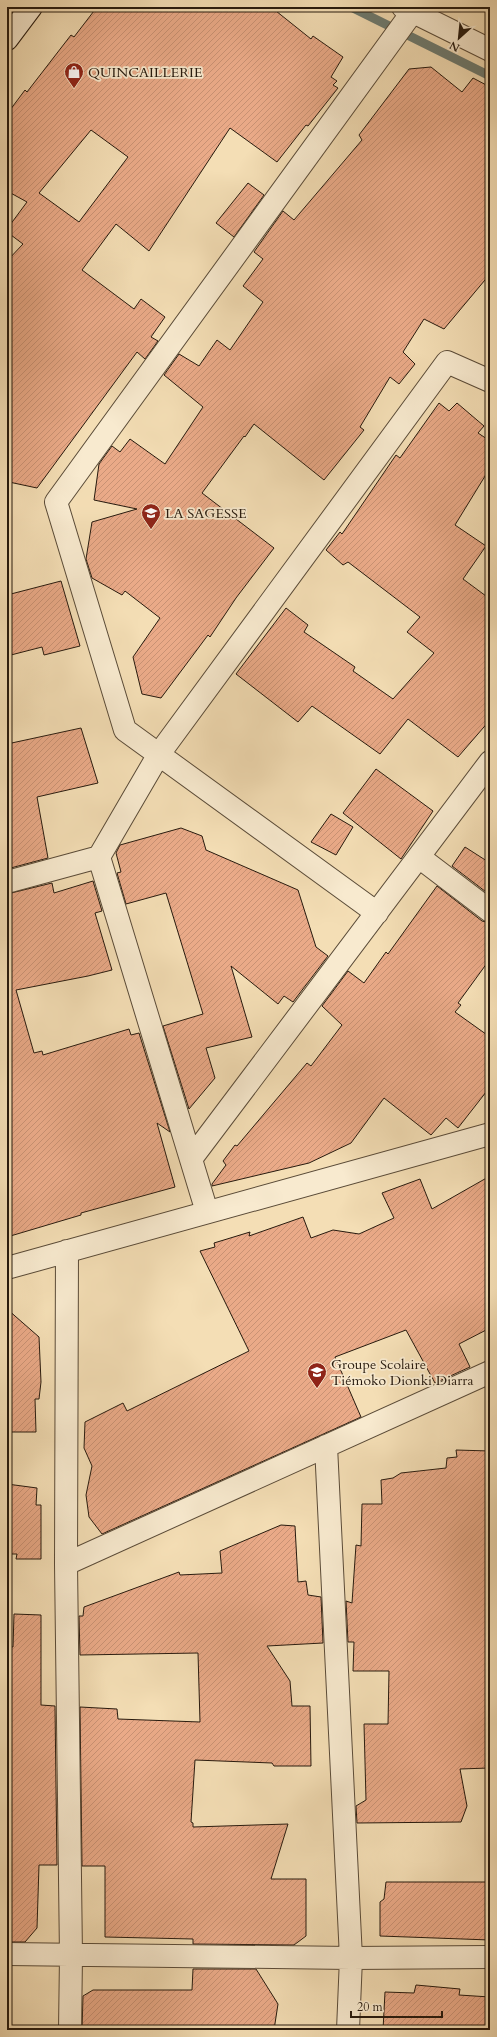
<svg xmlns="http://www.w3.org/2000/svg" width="497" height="2037" viewBox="0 0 497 2037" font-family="Cardo,serif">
  <defs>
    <pattern id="building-hatch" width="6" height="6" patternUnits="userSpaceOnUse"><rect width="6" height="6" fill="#eaaa88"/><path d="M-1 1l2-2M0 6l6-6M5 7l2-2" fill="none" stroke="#c99274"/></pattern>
  </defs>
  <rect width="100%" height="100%" fill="#f4deb5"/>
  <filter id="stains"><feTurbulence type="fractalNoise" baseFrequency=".005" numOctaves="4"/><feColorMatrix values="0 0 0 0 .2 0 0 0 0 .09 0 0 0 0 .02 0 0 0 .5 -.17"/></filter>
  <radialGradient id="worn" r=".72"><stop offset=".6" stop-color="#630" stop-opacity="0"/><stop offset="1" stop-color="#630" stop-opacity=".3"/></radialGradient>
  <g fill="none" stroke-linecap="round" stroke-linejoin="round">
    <path stroke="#6d7b71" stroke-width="9" d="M 351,7 L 490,76"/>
  </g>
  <path fill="url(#building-hatch)" stroke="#271a0e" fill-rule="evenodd" d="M 97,7 L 271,7 L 311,39 L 313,36 L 343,57 L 331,77 L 337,81 L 333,85 L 338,88 L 308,126 L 306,125 L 277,162 L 230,128 L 149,251 L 116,224 L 82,270 L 134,309 L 141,299 L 165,317 L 151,337 L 158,341 L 145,359 L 137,352 L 37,488 L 9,482 L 9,475 L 7,474 L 7,261 L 23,244 L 7,232 L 7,229 L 27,202 L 7,191 L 7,114 L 25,90 L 27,92 L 71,35 L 74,37 ZM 91,130 L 128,157 L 79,222 L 39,193 Z
    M 431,67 L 462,92 L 473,78 L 490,87 L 490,274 L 444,329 L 424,319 L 403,352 L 415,364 L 399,384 L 390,377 L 360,427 L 364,430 L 324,480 L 254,424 L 245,437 L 244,436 L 202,493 L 274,548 L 236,598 L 210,637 L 208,635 L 161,698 L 142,694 L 133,657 L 160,618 L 125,591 L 122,595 L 92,578 L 86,559 L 92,522 L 137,509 L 94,500 L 99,464 L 112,446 L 120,452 L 130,439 L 165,464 L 203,407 L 164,375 L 179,354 L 199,366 L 217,340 L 230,350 L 263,302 L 243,286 L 263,259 L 254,252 L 283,211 L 294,220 L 362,140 L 359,135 L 409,69 Z
    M 248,183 L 264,195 L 234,237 L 216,223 Z
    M 439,403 L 449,411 L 457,403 L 484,426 L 478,433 L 490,441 L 490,468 L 455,525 L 486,546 L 463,579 L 490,599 L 490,720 L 458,757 L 408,719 L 380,754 L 312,706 L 298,722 L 236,674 L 286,608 L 308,625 L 304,632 L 355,667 L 353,671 L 393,699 L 434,653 L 407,632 L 420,617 L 348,562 L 343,565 L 326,550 L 340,532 L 342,534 L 396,455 L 400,458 Z
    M 61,581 L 80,646 L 44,655 L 42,647 L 7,656 L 7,595 Z
    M 81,728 L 98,783 L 37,797 L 48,858 L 7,869 L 7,744 Z
    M 376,769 L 433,811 L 401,859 L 343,813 Z
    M 331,814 L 353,827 L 336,855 L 311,842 Z
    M 181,828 L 202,836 L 206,850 L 298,890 L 316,947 L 328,956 L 293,1002 L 284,996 L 278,1004 L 231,966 L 252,1037 L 206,1048 L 215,1078 L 189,1109 L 163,1026 L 203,1014 L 166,893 L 126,904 L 117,873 L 121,872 L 116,853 L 120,845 Z
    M 465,847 L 490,863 L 490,895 L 452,866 Z
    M 93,881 L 102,911 L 95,913 L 112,970 L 88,976 L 16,990 L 34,1053 L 42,1051 L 43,1055 L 129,1029 L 131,1035 L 139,1033 L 170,1132 L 157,1123 L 175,1187 L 81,1213 L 81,1215 L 7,1237 L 7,894 L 52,883 L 54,893 Z
    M 437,886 L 482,921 L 490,923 L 490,959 L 458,1003 L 461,1005 L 455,1012 L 490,1037 L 490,1087 L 458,1128 L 446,1118 L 431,1135 L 384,1098 L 351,1143 L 309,1163 L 212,1186 L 212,1184 L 226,1165 L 223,1161 L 235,1145 L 237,1146 L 307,1063 L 311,1066 L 342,1025 L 322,1006 L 348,971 L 364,983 L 386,952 L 388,954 Z
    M 490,1176 L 490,1328 L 459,1344 L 470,1367 L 435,1383 L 406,1330 L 335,1357 L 361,1417 L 102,1534 L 89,1517 L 86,1495 L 92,1466 L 84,1448 L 85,1422 L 123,1403 L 127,1411 L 249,1351 L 200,1251 L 215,1247 L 214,1243 L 250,1232 L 249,1236 L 303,1217 L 311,1238 L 333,1230 L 359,1234 L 394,1218 L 382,1193 L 420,1179 L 432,1209 Z
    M 7,1309 L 39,1337 L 41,1382 L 39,1399 L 35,1399 L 36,1432 L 7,1432 Z
    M 456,1450 L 490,1451 L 489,1768 L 460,1769 L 467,1806 L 461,1822 L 357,1823 L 356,1806 L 366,1800 L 364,1724 L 388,1724 L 389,1671 L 353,1671 L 354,1642 L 348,1642 L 346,1601 L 352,1603 L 356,1545 L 361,1546 L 362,1504 L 382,1504 L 381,1480 L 393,1478 L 401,1473 L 446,1468 L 447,1458 L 457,1457 Z
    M 7,1484 L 37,1488 L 36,1505 L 41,1505 L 41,1559 L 16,1559 L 17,1554 L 7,1554 Z
    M 281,1525 L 295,1526 L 298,1582 L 306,1581 L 308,1595 L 321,1597 L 323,1643 L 267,1646 L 290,1681 L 292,1706 L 310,1706 L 311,1766 L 274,1766 L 272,1763 L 195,1760 L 191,1822 L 193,1823 L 193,1827 L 288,1824 L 271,1879 L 306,1879 L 306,1936 L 294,1945 L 193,1944 L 193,1939 L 105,1937 L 105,1866 L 82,1866 L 80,1707 L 117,1709 L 118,1719 L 200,1722 L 198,1653 L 80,1655 L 79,1616 L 83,1616 L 84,1607 L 179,1572 L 180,1575 L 222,1573 L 220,1551 Z
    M 14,1614 L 41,1615 L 41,1705 L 55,1706 L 57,1865 L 39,1865 L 37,1928 L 25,1942 L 7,1942 L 7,1646 L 13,1647 Z
    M 386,1882 L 490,1882 L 490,1940 L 380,1936 L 380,1902 L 384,1899 Z
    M 193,1969 L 256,1969 L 278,2004 L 274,2030 L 176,2030 L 176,2026 L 127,2030 L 82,2030 L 83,1996 L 93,1990 L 192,1990 Z
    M 416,1985 L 460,1989 L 459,1995 L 490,1997 L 490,2030 L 383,2030 L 385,1992 L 414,1993 Z"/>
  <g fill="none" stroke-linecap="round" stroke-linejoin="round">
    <defs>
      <path id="minor" d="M 403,7 L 490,50
        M 99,857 L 207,1212
        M 419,857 L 490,911
        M 7,882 L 99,857 L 159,754 L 447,362 L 490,381
        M 377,913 L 125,730 L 56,502 L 416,7
        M 191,1159 L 490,762
        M 67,1251 L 66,1564 L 71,1956 L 70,2030
        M 7,1268 L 490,1134
        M 326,1446 L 351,1958 L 348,2030
        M 66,1564 L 490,1372
        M 7,1954 L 351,1958 L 490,1957"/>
      <path id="secondary" d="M 7,39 L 31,7"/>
    </defs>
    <use href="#minor" stroke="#5a4b38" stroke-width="24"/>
    <use href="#secondary" stroke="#271a0e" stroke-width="24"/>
    <use href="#minor" stroke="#f8eacf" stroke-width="22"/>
    <use href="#secondary" stroke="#f8eacf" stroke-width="22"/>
  </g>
  <defs>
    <symbol id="shop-pin" viewBox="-11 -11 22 30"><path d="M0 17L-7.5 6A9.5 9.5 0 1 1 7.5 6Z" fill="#8f2418" stroke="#f8eacf"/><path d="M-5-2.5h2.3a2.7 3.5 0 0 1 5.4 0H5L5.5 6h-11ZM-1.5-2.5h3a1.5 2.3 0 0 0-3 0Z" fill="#fff"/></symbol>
    <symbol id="school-pin" viewBox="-11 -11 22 30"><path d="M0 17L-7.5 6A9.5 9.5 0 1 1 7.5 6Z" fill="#8f2418" stroke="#f8eacf"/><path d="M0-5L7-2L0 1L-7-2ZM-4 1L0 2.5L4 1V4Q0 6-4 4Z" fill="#fff"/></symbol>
  </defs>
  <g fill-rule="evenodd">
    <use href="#shop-pin" x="63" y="61" width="22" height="30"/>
    <use href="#school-pin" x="140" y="502" width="22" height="30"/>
    <use href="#school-pin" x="306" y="1361" width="22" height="30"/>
  </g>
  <g text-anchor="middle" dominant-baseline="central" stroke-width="3.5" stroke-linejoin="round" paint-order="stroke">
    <g font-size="14" fill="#271a0e" stroke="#f8eacf" text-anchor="start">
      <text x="88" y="72">QUINCAILLERIE</text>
      <text x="165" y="513">LA SAGESSE</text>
      <text x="331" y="1364">Groupe Scolaire<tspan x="331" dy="16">Tiémoko Dionki Diarra</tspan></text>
    </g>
  </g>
  <rect width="497" height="2037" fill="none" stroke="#f4deb5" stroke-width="24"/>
  <rect x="8" y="8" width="481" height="2021" fill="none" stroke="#271a0e" stroke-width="2"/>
  <rect x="12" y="12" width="473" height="2013" fill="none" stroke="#271a0e"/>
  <g transform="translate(459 38) rotate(207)" stroke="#f8eacf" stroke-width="3" paint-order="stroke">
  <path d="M0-3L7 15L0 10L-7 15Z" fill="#271a0e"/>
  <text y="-6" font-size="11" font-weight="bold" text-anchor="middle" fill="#271a0e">N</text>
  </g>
  <path d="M351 2011v6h91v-6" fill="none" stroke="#271a0e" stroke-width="2"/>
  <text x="357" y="2011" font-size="12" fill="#271a0e" stroke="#f8eacf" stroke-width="3" paint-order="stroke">20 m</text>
  <rect width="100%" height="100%" filter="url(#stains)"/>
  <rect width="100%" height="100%" fill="url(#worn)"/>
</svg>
